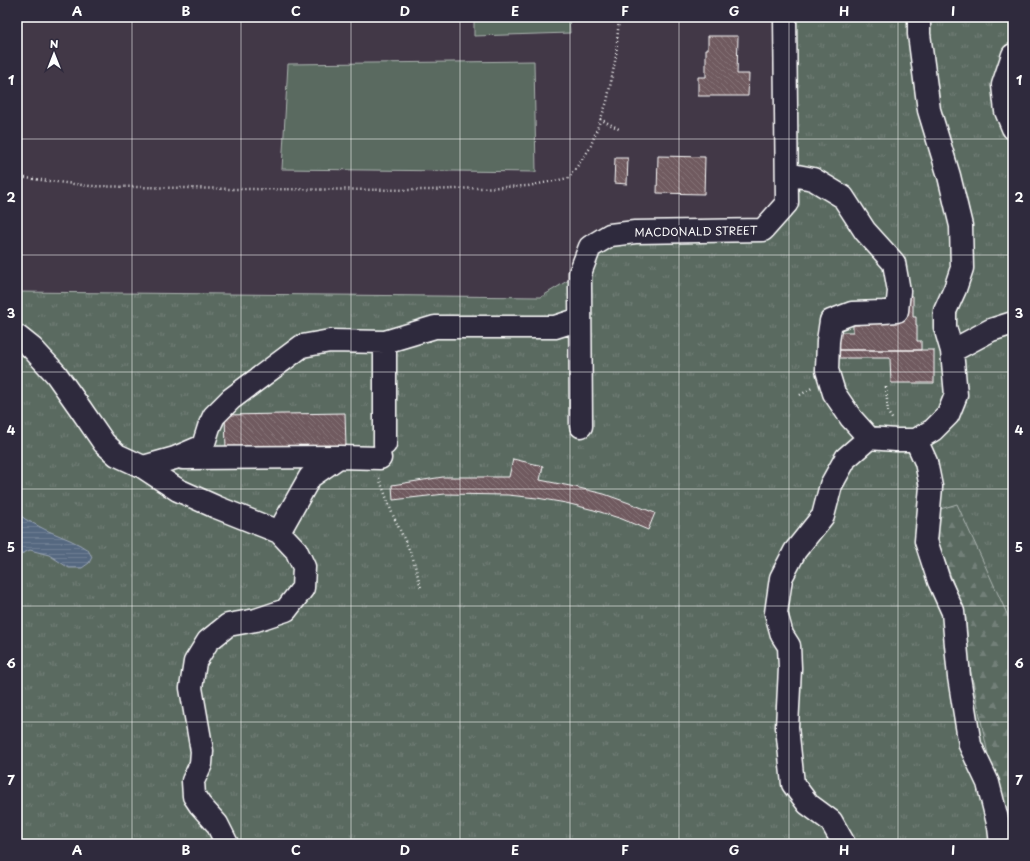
<svg xmlns="http://www.w3.org/2000/svg" width="1030" height="861" viewBox="0 0 1030 861" font-family="'Playpen Sans',sans-serif">
  <defs>
    <pattern id="grass-tufts" width="24" height="20" patternUnits="userSpaceOnUse"><rect width="24" height="20" fill="#5a6a61"/><path d="M3 7l-1-3M5 7V3M7 7l1-3M15 17l-1-3M17 17v-4M19 17l1-3" fill="none" stroke="#738079"/></pattern>
    <pattern id="forest-firs" width="22" height="20" patternUnits="userSpaceOnUse"><rect width="22" height="20" fill="#5a6a61"/><path d="M5 1l3.5 6h-7zM16 11l3.5 6h-7z" fill="#738079"/></pattern>
    <pattern id="water-rules" width="6" height="5" patternUnits="userSpaceOnUse"><rect width="6" height="5" fill="#556780"/><path d="M0 2.5h6" fill="none" stroke="#6e7e93"/></pattern>
    <pattern id="building-back-hatch" width="6" height="6" patternUnits="userSpaceOnUse"><rect width="6" height="6" fill="#705a5f"/><path d="M-1 5l2 2M0 0l6 6M5-1l2 2" fill="none" stroke="#857377"/></pattern>
  </defs>
  <rect width="100%" height="100%" fill="#423847"/>
  <filter id="ink" filterUnits="userSpaceOnUse"><feTurbulence type="fractalNoise" baseFrequency=".025" numOctaves="2"/><feDisplacementMap in="SourceGraphic" scale="8" xChannelSelector="R" yChannelSelector="G"/><feConvolveMatrix kernelMatrix="1 2 1 2 8 2 1 2 1" color-interpolation-filters="sRGB"/></filter>
  <g filter="url(#ink)">
    <path fill="url(#grass-tufts)" stroke="#acb4b0" d="M 794,17 L 1013,17 L 1013,844 L 17,844 L 17,292 L 541,297 L 580,273 L 590,247 L 763,230 L 787,203 Z"/>
    <path fill="url(#forest-firs)" stroke="#acb4b0" d="M 957,504 L 1013,627 L 1013,844 L 1009,844 L 990,764 L 969,663 L 966,618 L 938,541 L 937,510 Z"/>
    <path fill="#5a6a61" stroke="#acb4b0" d="M 474,17 L 569,17 L 570,33 L 474,36 Z
      M 534,61 L 536,172 L 282,169 L 288,64 Z"/>
    <path fill="url(#water-rules)" stroke="#99a4b3" d="M 17,500 L 19,514 L 25,519 L 46,530 L 70,540 L 80,545 L 88,550 L 92,557 L 89,563 L 82,568 L 69,568 L 49,555 L 30,550 L 17,556 Z"/>
    <path fill="url(#building-back-hatch)" stroke="#fff" d="M 708,36 L 738,36 L 737,74 L 749,74 L 748,96 L 698,96 L 698,77 L 706,77 L 706,49 L 708,49 Z
      M 658,156 L 705,157 L 704,194 L 657,193 Z
      M 615,158 L 628,158 L 627,184 L 614,183 Z
      M 906,296 L 913,296 L 913,317 L 916,317 L 916,325 L 917,325 L 917,341 L 921,341 L 921,350 L 836,350 L 836,332 L 853,332 L 853,325 L 859,325 L 859,317 L 907,317 Z
      M 836,350 L 934,350 L 934,383 L 891,383 L 890,358 L 836,358 Z
      M 345,413 L 346,447 L 226,449 L 225,415 Z
      M 513,459 L 543,466 L 540,480 L 575,487 L 604,494 L 632,504 L 655,513 L 648,530 L 622,519 L 594,510 L 566,503 L 537,498 L 508,495 L 445,494 L 393,500 L 392,485 L 443,477 L 509,477 Z"/>
    <g fill="none" stroke-linecap="round" stroke-linejoin="round">
      <defs>
        <path id="minor" d="M 1013,55 L 1003,85 L 1006,111 L 1013,128
          M 787,174 L 813,179 L 843,197 L 865,231 L 894,263 L 899,291 L 897,311 L 883,312 L 852,313 L 831,321 L 828,341 L 827,370 L 834,393 L 851,418 L 869,438 L 896,440 L 916,440 L 933,430 L 948,415 L 956,395 L 952,351 L 945,327 L 945,311 L 955,289 L 962,268 L 961,226 L 949,176 L 929,110 L 919,34 L 919,17
          M 17,336 L 32,348 L 56,374 L 80,408 L 104,443 L 117,455 L 143,467 L 178,490 L 216,507 L 279,532 L 296,550 L 304,567 L 303,588 L 286,610 L 256,620 L 228,625 L 208,641 L 195,662 L 191,688 L 202,751 L 201,764 L 193,781 L 194,796 L 200,805 L 217,824 L 227,844
          M 385,342 L 385,444
          M 952,351 L 991,330 L 1013,323
          M 581,426 L 580,287 L 580,273 L 590,247 L 610,235 L 635,232 L 763,230 L 787,203 L 785,17
          M 916,440 L 926,462 L 931,487 L 926,541 L 939,581 L 953,612 L 959,677 L 970,745 L 988,783 L 999,827 L 1001,844
          M 183,458 L 339,457
          M 143,467 L 175,458 L 203,446 L 209,427 L 214,416 L 231,399 L 302,346 L 330,341 L 385,342 L 435,327 L 555,327 L 580,319
          M 279,532 L 310,477 L 339,457 L 380,458
          M 844,844 L 831,821 L 808,804 L 793,784 L 787,727 L 790,668 L 789,646 L 782,635 L 776,613 L 781,578 L 795,551 L 823,516 L 831,485 L 846,458 L 869,438"/>
      </defs>
      <use href="#minor" stroke="#fff" stroke-width="25"/>
      <path stroke="#fff" stroke-width="2.5" stroke-dasharray="1 3" stroke-linecap="butt" d="M 600,119 L 619,129
        M 17,177 L 90,186 L 232,189 L 430,190 L 528,186 L 569,178 L 590,148 L 607,102 L 616,56 L 619,17
        M 886,387 L 888,413 L 893,420
        M 800,395 L 812,388
        M 379,478 L 392,513 L 413,558 L 421,588"/>
      <use href="#minor" stroke="#2f2a3d" stroke-width="22"/>
    </g>
  </g>
  <path fill="none" stroke="#fff" stroke-width="1" stroke-opacity="0.55" d="M 132,17 L 132,844M 241,17 L 241,844M 351,17 L 351,844M 460,17 L 460,844M 570,17 L 570,844M 679,17 L 679,844M 789,17 L 789,844M 898,17 L 898,844M 17,139 L 1013,139M 17,255 L 1013,255M 17,372 L 1013,372M 17,489 L 1013,489M 17,606 L 1013,606M 17,722 L 1013,722"/>
  <g text-anchor="middle" dominant-baseline="central" stroke-width="3.5" stroke-linejoin="round" paint-order="stroke">
    <g font-size="11" fill="#fff" stroke="#2f2a3d">
      <text transform="translate(696 231) rotate(-1)">MACDONALD STREET</text>
    </g>
  </g>
  <rect width="1030" height="861" fill="none" stroke="#2f2a3d" stroke-width="44"/>
  <g transform="translate(54 54)" stroke="#2f2a3d" stroke-width="3" paint-order="stroke">
  <path d="M0-3L7 15L0 10L-7 15Z" fill="#ffffff"/>
  <text y="-6" font-size="11" font-weight="bold" text-anchor="middle" fill="#ffffff">N</text>
  </g>
  <rect x="22" y="22" width="986" height="817" fill="none" stroke="#fff" stroke-width="1.5"/>
  <g font-size="13" text-anchor="middle" font-weight="bold" fill="#fff">
    <text x="77" y="16">A</text>
    <text x="186" y="16">B</text>
    <text x="296" y="16">C</text>
    <text x="405" y="16">D</text>
    <text x="515" y="16">E</text>
    <text x="625" y="16">F</text>
    <text x="734" y="16">G</text>
    <text x="844" y="16">H</text>
    <text x="953" y="16">I</text>
    <text x="11" y="85">1</text>
    <text x="1019" y="85">1</text>
    <text x="11" y="202">2</text>
    <text x="1019" y="202">2</text>
    <text x="11" y="318">3</text>
    <text x="1019" y="318">3</text>
    <text x="11" y="435">4</text>
    <text x="1019" y="435">4</text>
    <text x="11" y="552">5</text>
    <text x="1019" y="552">5</text>
    <text x="11" y="668">6</text>
    <text x="1019" y="668">6</text>
    <text x="11" y="785">7</text>
    <text x="1019" y="785">7</text>
    <text x="77" y="855">A</text>
    <text x="186" y="855">B</text>
    <text x="296" y="855">C</text>
    <text x="405" y="855">D</text>
    <text x="515" y="855">E</text>
    <text x="625" y="855">F</text>
    <text x="734" y="855">G</text>
    <text x="844" y="855">H</text>
    <text x="953" y="855">I</text>
  </g>
</svg>
